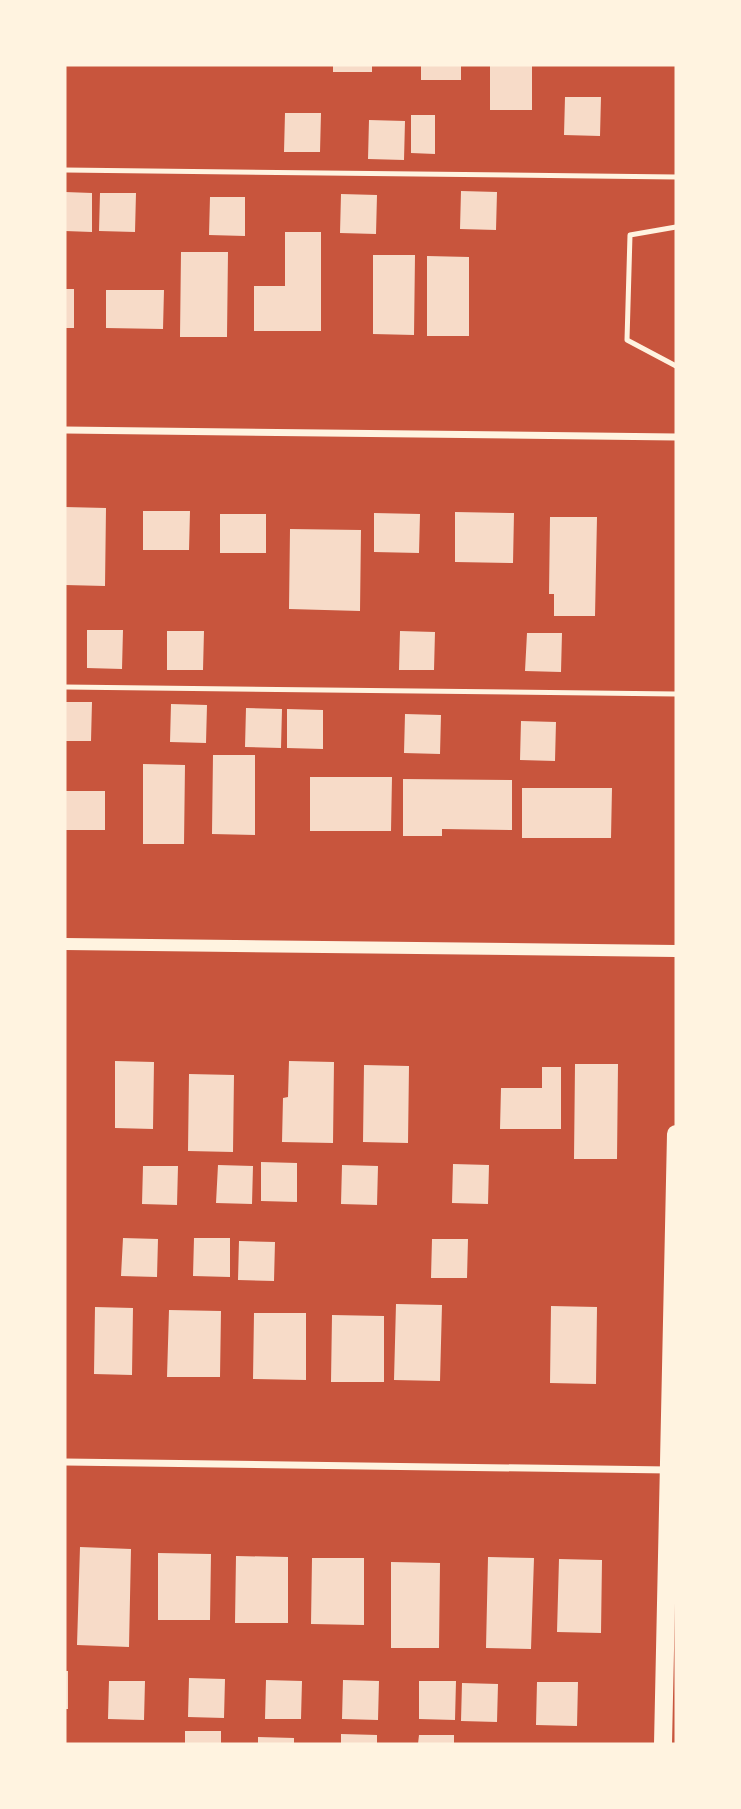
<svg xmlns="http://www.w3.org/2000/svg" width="741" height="1809" viewBox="0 0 741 1809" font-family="'Zilla Slab',serif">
  <rect width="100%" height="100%" fill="#c8553d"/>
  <path fill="#f7dbc8" d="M 333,65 L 372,65 L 372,72 L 333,72 Z
    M 421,65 L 461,65 L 461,80 L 421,80 Z
    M 490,65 L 532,65 L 532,110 L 490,110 Z
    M 565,97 L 601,97 L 600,136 L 564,135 Z
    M 285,113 L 321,113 L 320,152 L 284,152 Z
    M 411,115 L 435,115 L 435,154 L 411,153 Z
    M 369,120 L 405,121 L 404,160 L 368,159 Z
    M 461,191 L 497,192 L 496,230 L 460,229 Z
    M 65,192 L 92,193 L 92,232 L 65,231 Z
    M 100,193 L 136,193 L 135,232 L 99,231 Z
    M 341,194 L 377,195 L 376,234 L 340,233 Z
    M 210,197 L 245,197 L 245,236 L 209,235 Z
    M 285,232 L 321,232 L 321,331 L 254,331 L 254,286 L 285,286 Z
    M 181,252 L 228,252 L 227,337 L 180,337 Z
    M 373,255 L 415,255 L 414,335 L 373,334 Z
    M 427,256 L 469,257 L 469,336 L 427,336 Z
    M 65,289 L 74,289 L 74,328 L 65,328 Z
    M 106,290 L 164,290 L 163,329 L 106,328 Z
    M 65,507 L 106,508 L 105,586 L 65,585 Z
    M 143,511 L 190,511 L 189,550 L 143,550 Z
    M 455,512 L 514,513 L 513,563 L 455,562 Z
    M 374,513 L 420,514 L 419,553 L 374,552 Z
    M 220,514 L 266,514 L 266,553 L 220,553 Z
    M 550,517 L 597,517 L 595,616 L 554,616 L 554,594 L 549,594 Z
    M 290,529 L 361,530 L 360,611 L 289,609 Z
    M 87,630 L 123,630 L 122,669 L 87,668 Z
    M 167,631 L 204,631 L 203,670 L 167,670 Z
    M 400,631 L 435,632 L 434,670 L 399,670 Z
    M 527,633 L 562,633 L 561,672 L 525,671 Z
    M 65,702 L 92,702 L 91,741 L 65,741 Z
    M 171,704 L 207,705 L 206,743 L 170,742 Z
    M 246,708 L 282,709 L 281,748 L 245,747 Z
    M 287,709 L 323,710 L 323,749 L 287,748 Z
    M 405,714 L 441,715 L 440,754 L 404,753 Z
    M 521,721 L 556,722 L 555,761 L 520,760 Z
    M 213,755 L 255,755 L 255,835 L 212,834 Z
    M 143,764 L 185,765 L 184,844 L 143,844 Z
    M 310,777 L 392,777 L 391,831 L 310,831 Z
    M 403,779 L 512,780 L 512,830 L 442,829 L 442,836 L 403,836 Z
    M 522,788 L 612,788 L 611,838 L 522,838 Z
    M 65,791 L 105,791 L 105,830 L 65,830 Z
    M 115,1061 L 154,1062 L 153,1129 L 115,1128 Z
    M 289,1061 L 334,1062 L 333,1143 L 282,1142 L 283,1098 L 288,1097 Z
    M 575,1064 L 618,1064 L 617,1159 L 574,1159 Z
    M 364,1065 L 409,1066 L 408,1143 L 363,1142 Z
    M 542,1067 L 561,1067 L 561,1129 L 500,1129 L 501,1088 L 542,1088 Z
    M 189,1074 L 234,1075 L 233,1152 L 188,1151 Z
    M 261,1162 L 297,1163 L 297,1202 L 261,1201 Z
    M 453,1164 L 489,1165 L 488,1204 L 452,1203 Z
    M 218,1165 L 253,1166 L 252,1204 L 216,1203 Z
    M 342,1165 L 378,1166 L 377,1205 L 341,1204 Z
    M 143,1166 L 178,1166 L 177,1205 L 142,1204 Z
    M 123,1238 L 158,1239 L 157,1277 L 121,1276 Z
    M 194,1238 L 230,1238 L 230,1277 L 193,1276 Z
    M 432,1239 L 468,1239 L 467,1278 L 431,1278 Z
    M 239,1241 L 275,1242 L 274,1281 L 238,1280 Z
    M 396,1304 L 442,1305 L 440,1381 L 394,1380 Z
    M 551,1306 L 597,1307 L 596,1384 L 550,1383 Z
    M 95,1307 L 133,1308 L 132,1375 L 94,1374 Z
    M 169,1310 L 221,1311 L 220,1377 L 167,1377 Z
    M 254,1313 L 306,1313 L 306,1380 L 253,1379 Z
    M 332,1315 L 384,1316 L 384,1382 L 331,1382 Z
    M 80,1547 L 131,1549 L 129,1647 L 77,1645 Z
    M 158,1553 L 211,1554 L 210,1620 L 158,1620 Z
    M 236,1556 L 288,1557 L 288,1623 L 235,1623 Z
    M 488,1557 L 534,1558 L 531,1649 L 486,1648 Z
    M 312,1558 L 364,1558 L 364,1625 L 311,1624 Z
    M 559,1559 L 602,1560 L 601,1633 L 557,1632 Z
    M 391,1562 L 440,1563 L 439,1648 L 391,1648 Z
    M 65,1671 L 68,1671 L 68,1709 L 65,1709 Z
    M 189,1678 L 225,1679 L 224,1718 L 188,1717 Z
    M 266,1680 L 302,1681 L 301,1719 L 265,1719 Z
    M 343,1680 L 379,1681 L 378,1720 L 342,1719 Z
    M 109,1681 L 145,1681 L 144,1720 L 108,1719 Z
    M 419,1681 L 456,1681 L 455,1720 L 419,1719 Z
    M 537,1682 L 578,1682 L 577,1726 L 536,1725 Z
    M 462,1683 L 498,1684 L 497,1722 L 461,1721 Z
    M 185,1731 L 221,1731 L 221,1744 L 185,1744 Z
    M 341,1734 L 377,1735 L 377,1744 L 341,1744 Z
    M 419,1735 L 454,1735 L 454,1744 L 418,1744 Z
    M 258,1737 L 294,1738 L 294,1744 L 258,1744 Z"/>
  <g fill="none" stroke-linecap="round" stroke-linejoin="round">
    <path stroke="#fff3e0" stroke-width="5" d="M 65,170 L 676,177
      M 676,227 L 630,235 L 627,340 L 676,366
      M 65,687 L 676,694"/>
    <path stroke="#fff3e0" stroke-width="7" d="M 65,430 L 676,437
      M 65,1462 L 669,1470"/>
    <path stroke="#fff3e0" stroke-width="12" d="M 65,944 L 676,951"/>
    <path stroke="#fff3e0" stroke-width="18" d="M 663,1744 L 676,1134"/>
  </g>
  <rect width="741" height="1809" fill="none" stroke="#fff3e0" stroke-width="133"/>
</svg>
